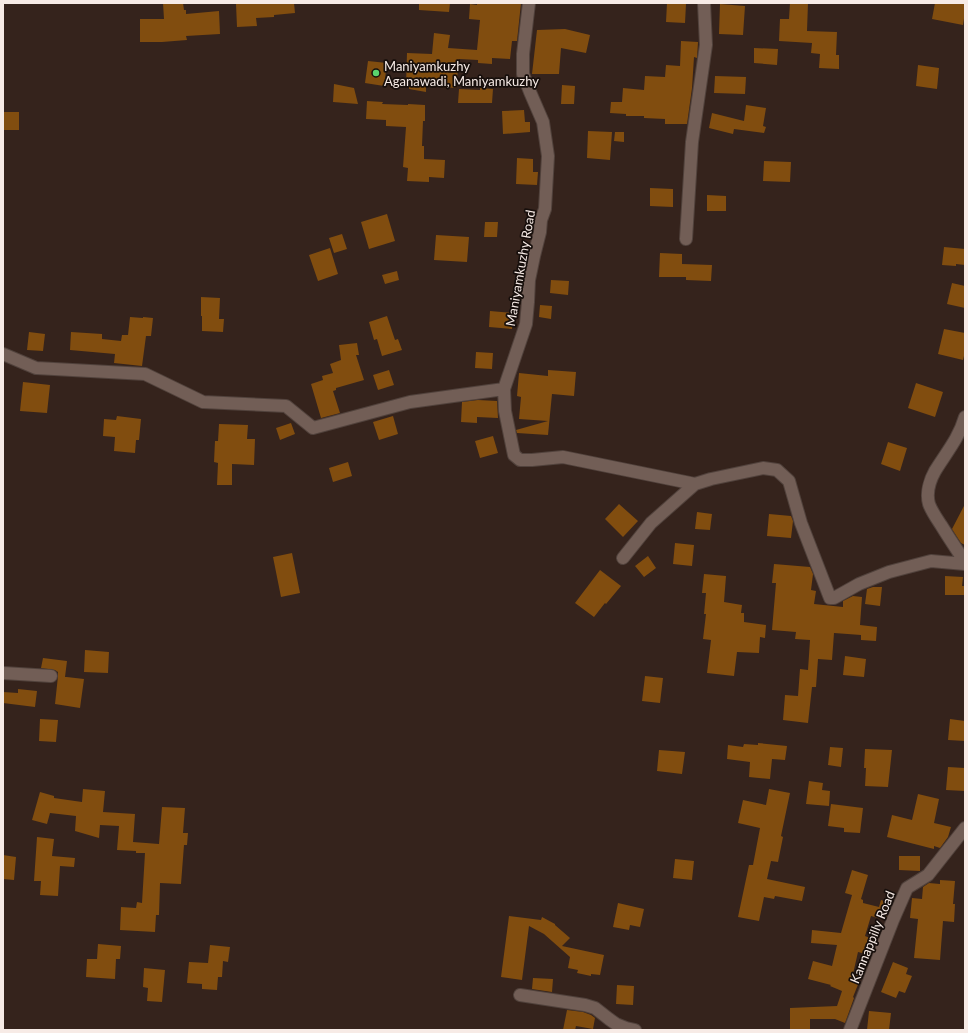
<svg xmlns="http://www.w3.org/2000/svg" width="968" height="1033" viewBox="0 0 968 1033" font-family="Lato,sans-serif">
  <rect width="100%" height="100%" fill="#35231c"/>
  <path fill="#814d0f" d="M 163,3 L 183,3 L 184,10 L 186,10 L 186,14 L 219,11 L 220,34 L 186,36 L 187,40 L 162,42 L 140,42 L 140,19 L 164,19 Z
    M 259,3 L 294,3 L 295,13 L 274,15 L 274,17 L 256,18 L 257,26 L 237,27 L 236,4 Z
    M 419,3 L 450,3 L 449,12 L 419,10 Z
    M 477,3 L 521,3 L 517,41 L 512,41 L 510,59 L 492,58 L 492,64 L 478,63 L 478,60 L 459,59 L 456,88 L 426,86 L 426,92 L 409,89 L 409,86 L 406,86 L 407,53 L 432,54 L 434,33 L 450,35 L 448,48 L 477,50 L 480,20 L 469,19 L 470,4 L 477,5 Z
    M 667,3 L 686,4 L 685,23 L 666,22 Z
    M 790,3 L 808,3 L 807,31 L 837,32 L 836,55 L 839,55 L 839,69 L 819,68 L 820,54 L 811,53 L 812,43 L 779,41 L 780,19 L 789,19 Z
    M 935,3 L 959,3 L 965,4 L 965,12 L 963,25 L 932,19 Z
    M 720,4 L 745,6 L 743,35 L 719,34 Z
    M 565,29 L 590,35 L 586,53 L 561,48 L 559,74 L 532,74 L 537,30 Z
    M 681,41 L 698,42 L 697,58 L 694,57 L 692,88 L 687,124 L 665,124 L 665,119 L 644,118 L 644,116 L 626,116 L 626,114 L 610,113 L 611,102 L 622,102 L 623,88 L 644,90 L 645,76 L 665,77 L 666,65 L 680,66 Z
    M 754,48 L 778,49 L 777,65 L 754,63 Z
    M 368,61 L 387,63 L 384,86 L 365,83 Z
    M 918,65 L 939,68 L 937,89 L 916,86 Z
    M 715,76 L 746,77 L 745,94 L 714,93 Z
    M 334,84 L 354,88 L 358,104 L 333,102 Z
    M 562,85 L 575,86 L 574,104 L 561,104 Z
    M 480,88 L 493,89 L 492,103 L 458,103 L 459,89 L 480,90 Z
    M 367,101 L 383,102 L 382,104 L 408,105 L 408,104 L 425,105 L 425,121 L 423,121 L 422,146 L 424,146 L 424,159 L 445,160 L 444,178 L 429,177 L 429,182 L 407,181 L 408,168 L 403,167 L 406,127 L 386,126 L 386,120 L 366,119 Z
    M 746,105 L 766,108 L 763,126 L 766,127 L 764,133 L 734,129 L 733,134 L 709,128 L 712,113 L 744,121 Z
    M 524,110 L 525,122 L 530,122 L 530,132 L 503,134 L 502,111 Z
    M 3,112 L 19,112 L 19,130 L 3,130 Z
    M 588,131 L 612,132 L 610,160 L 587,158 Z
    M 615,132 L 624,132 L 624,142 L 614,141 Z
    M 517,158 L 533,159 L 533,172 L 538,172 L 537,185 L 516,184 Z
    M 764,161 L 791,162 L 790,182 L 763,181 Z
    M 650,188 L 673,189 L 673,207 L 650,206 Z
    M 707,195 L 726,196 L 726,211 L 707,211 Z
    M 387,214 L 395,241 L 369,249 L 361,222 Z
    M 485,222 L 498,222 L 497,237 L 484,237 Z
    M 342,234 L 347,249 L 334,253 L 329,238 Z
    M 436,235 L 469,237 L 467,262 L 434,260 Z
    M 944,247 L 965,249 L 965,265 L 956,264 L 956,266 L 942,265 Z
    M 330,248 L 338,274 L 318,281 L 309,255 Z
    M 660,253 L 682,254 L 682,264 L 712,265 L 711,281 L 686,280 L 686,277 L 659,277 Z
    M 397,271 L 399,280 L 385,284 L 382,275 Z
    M 551,280 L 569,281 L 568,295 L 550,293 Z
    M 952,283 L 965,286 L 965,308 L 947,304 Z
    M 201,297 L 220,298 L 219,319 L 224,319 L 223,332 L 202,331 L 202,316 L 201,316 Z
    M 540,305 L 552,306 L 551,319 L 539,317 Z
    M 490,311 L 513,313 L 512,329 L 489,327 Z
    M 387,316 L 395,340 L 398,339 L 402,350 L 382,356 L 377,339 L 374,340 L 369,322 Z
    M 130,317 L 143,318 L 143,317 L 153,318 L 151,336 L 146,336 L 142,366 L 114,363 L 115,354 L 70,350 L 71,332 L 102,334 L 102,339 L 121,341 L 122,335 L 128,335 Z
    M 944,329 L 965,333 L 965,352 L 963,360 L 938,354 Z
    M 29,332 L 45,334 L 43,351 L 27,350 Z
    M 357,343 L 359,355 L 356,355 L 364,380 L 336,388 L 336,390 L 333,391 L 340,413 L 321,418 L 311,384 L 323,380 L 322,376 L 333,373 L 330,364 L 341,360 L 339,345 Z
    M 476,352 L 493,353 L 492,369 L 475,368 Z
    M 389,370 L 394,385 L 378,390 L 373,375 Z
    M 548,370 L 576,372 L 574,396 L 552,394 L 548,435 L 517,433 L 516,430 L 548,421 L 519,419 L 521,397 L 517,396 L 519,373 L 548,376 Z
    M 23,382 L 50,385 L 47,413 L 20,411 Z
    M 916,383 L 943,392 L 935,417 L 908,408 Z
    M 478,400 L 497,401 L 498,418 L 477,417 L 477,423 L 461,422 L 462,402 Z
    M 117,416 L 141,419 L 139,440 L 136,440 L 135,453 L 114,451 L 115,437 L 103,436 L 104,419 L 116,420 Z
    M 393,416 L 398,434 L 379,440 L 373,422 Z
    M 291,423 L 295,434 L 280,440 L 276,428 Z
    M 219,424 L 248,425 L 247,439 L 255,439 L 254,465 L 232,464 L 232,485 L 217,485 L 218,463 L 214,462 L 215,441 L 218,441 Z
    M 493,436 L 498,453 L 480,458 L 475,441 Z
    M 888,442 L 907,448 L 900,471 L 881,464 Z
    M 348,462 L 352,476 L 333,482 L 329,468 Z
    M 619,504 L 638,521 L 623,537 L 605,519 Z
    M 965,504 L 965,545 L 961,543 L 952,529 Z
    M 697,512 L 712,514 L 710,530 L 695,529 Z
    M 769,514 L 791,516 L 793,521 L 791,538 L 767,536 Z
    M 675,543 L 694,545 L 692,566 L 673,564 Z
    M 292,553 L 300,593 L 281,597 L 273,557 Z
    M 648,556 L 656,568 L 644,577 L 635,566 Z
    M 774,564 L 810,567 L 813,574 L 811,590 L 816,591 L 814,604 L 843,607 L 843,601 L 853,596 L 862,597 L 860,625 L 877,627 L 876,641 L 861,640 L 861,635 L 834,633 L 832,660 L 818,659 L 816,687 L 812,687 L 808,723 L 783,720 L 785,695 L 798,696 L 800,669 L 808,670 L 810,640 L 795,639 L 796,632 L 772,630 L 776,583 L 772,583 Z
    M 600,570 L 621,586 L 606,604 L 605,603 L 594,617 L 575,603 Z
    M 704,574 L 726,576 L 724,602 L 742,605 L 741,613 L 744,613 L 744,622 L 766,625 L 765,638 L 760,637 L 759,653 L 737,652 L 734,676 L 707,673 L 711,640 L 703,639 L 706,614 L 704,614 L 706,593 L 702,593 Z
    M 945,576 L 963,577 L 962,586 L 965,586 L 965,595 L 945,595 Z
    M 873,587 L 882,587 L 880,606 L 865,604 L 867,589 Z
    M 85,650 L 109,652 L 108,673 L 84,672 Z
    M 845,656 L 866,659 L 864,677 L 843,675 Z
    M 43,658 L 67,661 L 65,677 L 58,676 L 58,672 L 55,670 L 41,668 Z
    M 58,676 L 84,679 L 80,708 L 55,704 Z
    M 645,676 L 663,678 L 660,703 L 642,701 Z
    M 18,689 L 37,691 L 35,707 L 3,703 L 3,692 L 18,693 Z
    M 40,719 L 58,720 L 56,742 L 39,741 Z
    M 950,719 L 965,721 L 965,741 L 948,740 Z
    M 758,743 L 787,746 L 785,760 L 772,759 L 770,779 L 749,777 L 750,762 L 727,759 L 728,745 L 743,747 L 744,744 L 758,745 Z
    M 830,747 L 843,748 L 841,767 L 828,765 Z
    M 865,749 L 892,750 L 888,787 L 865,786 L 866,768 L 864,768 Z
    M 659,750 L 685,752 L 682,774 L 657,771 Z
    M 948,767 L 965,768 L 965,791 L 946,790 Z
    M 809,781 L 823,783 L 822,790 L 830,791 L 829,806 L 806,804 Z
    M 83,789 L 105,791 L 103,812 L 135,814 L 133,842 L 159,844 L 162,807 L 185,808 L 183,833 L 188,833 L 187,845 L 184,845 L 181,884 L 160,883 L 159,915 L 156,915 L 155,932 L 120,930 L 121,907 L 136,908 L 137,902 L 142,903 L 145,853 L 136,853 L 136,851 L 117,850 L 119,826 L 100,825 L 99,838 L 75,831 L 76,816 L 50,813 L 47,824 L 32,820 L 40,792 L 54,796 L 54,798 L 82,802 Z
    M 769,789 L 790,793 L 781,836 L 783,837 L 778,862 L 771,861 L 767,879 L 805,887 L 802,901 L 775,896 L 774,899 L 764,897 L 759,921 L 738,917 L 749,865 L 753,865 L 760,828 L 738,823 L 743,800 L 766,805 Z
    M 918,794 L 939,799 L 934,823 L 951,827 L 948,837 L 940,848 L 934,846 L 934,849 L 887,837 L 892,815 L 912,820 Z
    M 831,804 L 863,808 L 860,833 L 844,832 L 844,828 L 828,826 Z
    M 37,837 L 54,839 L 52,856 L 75,858 L 74,867 L 60,866 L 58,896 L 40,895 L 41,881 L 34,881 Z
    M 3,855 L 16,857 L 14,880 L 3,879 Z
    M 899,856 L 920,856 L 920,871 L 899,870 Z
    M 675,859 L 694,861 L 692,880 L 673,878 Z
    M 852,870 L 868,875 L 861,899 L 863,900 L 863,903 L 879,907 L 881,900 L 890,903 L 887,915 L 885,920 L 871,916 L 865,936 L 870,938 L 866,954 L 858,952 L 853,974 L 861,977 L 853,997 L 854,998 L 845,1023 L 835,1019 L 810,1019 L 810,1030 L 790,1030 L 790,1008 L 837,1006 L 842,991 L 830,986 L 831,985 L 808,979 L 813,961 L 832,966 L 837,945 L 811,943 L 812,930 L 841,933 L 852,895 L 845,893 Z
    M 940,880 L 955,881 L 953,904 L 955,904 L 954,922 L 943,921 L 940,960 L 914,958 L 918,919 L 910,918 L 912,898 L 922,899 L 923,887 L 929,883 L 940,884 Z
    M 618,903 L 644,909 L 640,927 L 630,925 L 629,930 L 613,927 Z
    M 509,916 L 541,920 L 542,917 L 555,924 L 555,925 L 570,938 L 562,946 L 604,955 L 600,975 L 591,974 L 591,976 L 577,973 L 578,970 L 568,968 L 570,957 L 544,934 L 529,926 L 522,980 L 501,977 Z
    M 98,944 L 121,946 L 120,959 L 116,959 L 115,979 L 86,977 L 87,959 L 97,959 Z
    M 210,945 L 230,947 L 228,962 L 223,961 L 222,977 L 218,977 L 217,990 L 202,989 L 202,984 L 187,983 L 189,962 L 208,963 Z
    M 893,962 L 908,968 L 906,974 L 912,976 L 905,993 L 899,991 L 896,998 L 881,992 Z
    M 144,968 L 165,970 L 162,1002 L 147,1001 L 148,988 L 143,987 Z
    M 533,978 L 553,979 L 552,992 L 532,989 Z
    M 617,985 L 634,986 L 633,1005 L 616,1004 Z
    M 567,1010 L 583,1012 L 591,1015 L 595,1018 L 593,1029 L 576,1026 L 575,1030 L 563,1030 Z
    M 869,1011 L 891,1013 L 889,1030 L 867,1030 Z"/>
  <g fill="none" stroke-linecap="round" stroke-linejoin="round">
    <defs>
      <path id="minor" d="M 529,3 L 523,54 L 523,74 L 530,92 L 543,122 L 548,156 L 545,209 L 541,220 L 540,232 L 534,256 L 529,280 L 528,302 L 526,324 L 504,389 L 505,411 L 514,455 L 520,460 L 532,460 L 563,457 L 695,484 L 711,479 L 763,468 L 777,470 L 789,481 L 801,523 L 830,598 L 834,598 L 859,584 L 889,572 L 931,561 L 965,564
        M 686,239 L 692,142 L 706,45 L 704,3
        M 3,354 L 36,368 L 145,374 L 203,402 L 286,406 L 313,428 L 410,402 L 504,389
        M 965,417 C 959,438 946,453 935,471 C 930,480 926,493 929,504 C 932,512 937,519 941,525 C 949,538 957,550 965,562
        M 623,558 L 651,523 L 695,484
        M 3,673 L 51,676
        M 520,995 L 585,1005 L 595,1008 L 609,1019 L 616,1024 L 626,1028 L 635,1030
        M 850,1030 L 893,920 L 907,888 L 928,875 L 965,828"/>
    </defs>
    <use href="#minor" stroke="#51423c" stroke-width="14"/>
    <use href="#minor" stroke="#725e56" stroke-width="12"/>
  </g>
  <circle fill="#5ad56e" stroke="#170f0c" stroke-width="1.5" cx="376" cy="73" r="4"/>
  <g text-anchor="middle" dominant-baseline="central" stroke-width="3.5" stroke-linejoin="round" paint-order="stroke">
    <g font-size="13" fill="#f7ebe6" stroke="#170f0c" text-anchor="start">
      <text x="384" y="66">Maniyamkuzhy<tspan x="384" dy="15">Aganawadi, Maniyamkuzhy</tspan></text>
    </g>
    <g font-size="13" fill="#f7ebe6" stroke="#170f0c">
      <text transform="translate(520 268) rotate(-80)">Maniyamkuzhy Road</text>
      <text transform="translate(872 937) rotate(-68)">Kannappilly Road</text>
    </g>
  </g>
  <rect width="968" height="1033" fill="none" stroke="#f7ebe6" stroke-width="8"/>
</svg>
